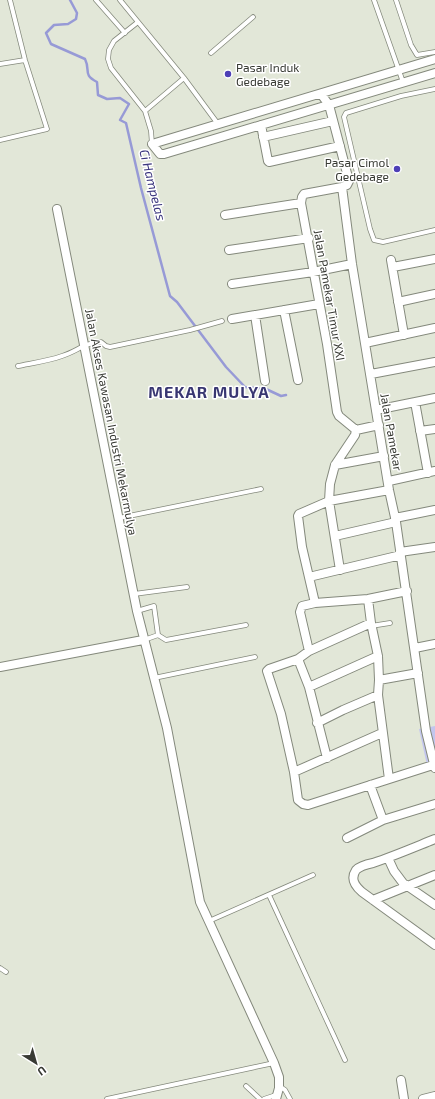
<svg xmlns="http://www.w3.org/2000/svg" width="435" height="1099" viewBox="0 0 435 1099" font-family="'Exo 2',sans-serif">
  <rect width="100%" height="100%" fill="#e2e7d8"/>
  <path fill="#c3c6ee" d="M 435,726 L 435,760 L 427,765 L 419,729 Z"/>
  <g fill="none" stroke-linecap="round" stroke-linejoin="round">
    <path stroke="#979ad6" stroke-width="2.5" d="M 70,0 L 77,13 L 76,19 L 68,24 L 54,25 L 46,33 L 51,44 L 85,59 C 91,71 82,74 97,82 L 98,95 L 107,99 L 120,98 L 129,104 L 120,120 L 126,123 L 141,188 L 170,296 L 177,302 L 226,367 L 245,387 L 266,389 L 281,396 L 286,395"/>
    <defs>
      <path id="lane" d="M 96,0 L 125,33
        M 120,0 L 184,78 L 218,124
        M 374,0 L 403,82
        M 396,0 L 411,45 L 417,55 L 435,52
        M 138,22 L 114,41 L 109,50 L 108,59 L 111,68 L 145,111 L 151,131 L 152,144
        M 211,53 L 253,17
        M 0,64 L 25,60
        M 435,89 L 401,96 L 346,113 L 344,117 L 370,229 L 374,240 L 383,242 L 435,230
        M 145,111 L 184,78
        M 0,140 L 47,129 L 25,60 L 10,0
        M 18,366 C 33,363 48,361 62,356 C 78,351 83,343 101,342 L 106,346 L 110,347 L 190,330 L 222,321
        M 119,518 L 261,489
        M 134,594 L 187,587
        M 137,611 L 154,606 L 158,635
        M 371,626 L 390,623
        M 144,640 L 158,635 L 166,640 L 246,625
        M 154,678 L 255,657
        M 269,895 L 345,1060
        M 209,921 L 313,875
        M 0,968 L 6,972
        M 246,1086 L 260,1099
        M 279,1088 L 282,1088 L 285,1090 L 290,1099
        M 107,1099 L 274,1063
        M 264,1099 L 276,1095"/>
      <path id="street" d="M 435,59 L 152,144 L 160,154 L 164,154 L 435,73
        M 321,94 L 329,105 L 349,181 L 347,185 L 342,187 L 352,264 L 389,490 L 396,522 L 426,731 L 435,768
        M 261,125 L 268,161 L 269,162 L 340,146
        M 263,137 L 333,121
        M 342,187 L 304,194 L 302,197 L 301,203 L 327,344 L 337,412 L 339,416 L 356,430
        M 57,209 L 137,611 L 167,728 L 200,902 L 274,1063 L 279,1077 L 279,1088 L 276,1099
        M 225,215 L 301,203
        M 229,250 L 309,238
        M 391,260 L 404,335
        M 393,267 L 435,259
        M 232,284 L 313,272 L 352,264
        M 398,302 L 435,294
        M 284,310 L 298,380
        M 255,315 L 265,381
        M 232,319 L 319,304
        M 365,343 L 435,328
        M 371,374 L 435,362
        M 415,402 L 428,473
        M 376,410 L 435,398
        M 356,430 L 379,425
        M 420,431 L 435,429
        M 335,465 L 384,456
        M 389,481 L 435,471
        M 395,518 L 435,510
        M 335,536 L 396,522
        M 400,552 L 435,547
        M 340,570 L 329,501 L 389,490
        M 309,577 L 401,555
        M 368,599 L 371,623 L 378,656 L 379,680 L 378,695 L 389,779
        M 315,603 L 302,547 L 298,516 L 299,514 L 329,501 L 330,484 L 335,465 L 355,435 L 356,430
        M 371,623 L 309,651 L 298,659 L 269,669 L 267,671 L 281,714 L 294,772 L 298,800 L 303,804 L 308,805 L 433,765
        M 415,648 L 435,644
        M 309,651 L 300,612 L 302,606 L 315,603 L 368,599 L 407,591
        M 298,659 L 309,687 L 327,758
        M 0,667 L 143,640
        M 379,680 L 418,673
        M 309,687 L 378,656
        M 317,723 L 343,710 L 378,695
        M 294,772 L 382,733
        M 370,785 L 383,820 L 435,804
        M 347,838 L 383,820
        M 435,839 C 415,847 394,856 373,863 C 368,864 360,866 356,870 C 350,879 355,886 362,892 L 435,945
        M 388,858 L 394,871 L 403,883 L 435,905
        M 373,900 L 435,875
        M 401,1080 L 404,1099
        M 423,1099 L 435,1096"/>
    </defs>
    <use href="#lane" stroke="#84897c" stroke-width="5.5"/>
    <use href="#street" stroke="#84897c" stroke-width="10"/>
    <use href="#lane" stroke="#fff" stroke-width="4"/>
    <use href="#street" stroke="#fff" stroke-width="8"/>
  </g>
  <g fill="#4d3fb6" stroke="#fff" stroke-width="1.5">
    <circle cx="228" cy="74" r="4"/>
    <circle cx="397" cy="169" r="4"/>
  </g>
  <g text-anchor="middle" dominant-baseline="central" stroke-width="3" stroke-linejoin="round" paint-order="stroke">
    <g font-size="12" fill="#383a34" stroke="#fff" text-anchor="start">
      <text x="236" y="67">Pasar Induk<tspan x="236" dy="14">Gedebage</tspan></text>
      <text x="389" y="162" text-anchor="end">Pasar Cimol<tspan x="389" dy="14">Gedebage</tspan></text>
    </g>
    <g font-size="12" fill="#383a34" stroke="#fff">
      <text transform="translate(330 295) rotate(80)">Jalan Pamekar Timur XXI</text>
      <text transform="translate(112 422) rotate(79)">Jalan Akses Kawasan Industri Mekarmulya</text>
      <text transform="translate(392 432) rotate(80)">Jalan Pamekar</text>
    </g>
    <g font-size="13" font-style="italic" fill="#3b367e" stroke="#fff">
      <text transform="translate(153 185) rotate(76)">Ci Hampelas</text>
    </g>
    <g font-size="16" font-weight="bold" letter-spacing="1" fill="#383671" stroke="#fff">
      <text x="209" y="391">MEKAR MULYA</text>
    </g>
  </g>
  <g transform="translate(36 1063) rotate(143)" stroke="#ffffff" stroke-width="3" paint-order="stroke">
  <path d="M0-3L7 15L0 10L-7 15Z" fill="#383a34"/>
  <text y="-6" font-size="11" font-weight="bold" text-anchor="middle" fill="#383a34">U</text>
  </g>
</svg>
